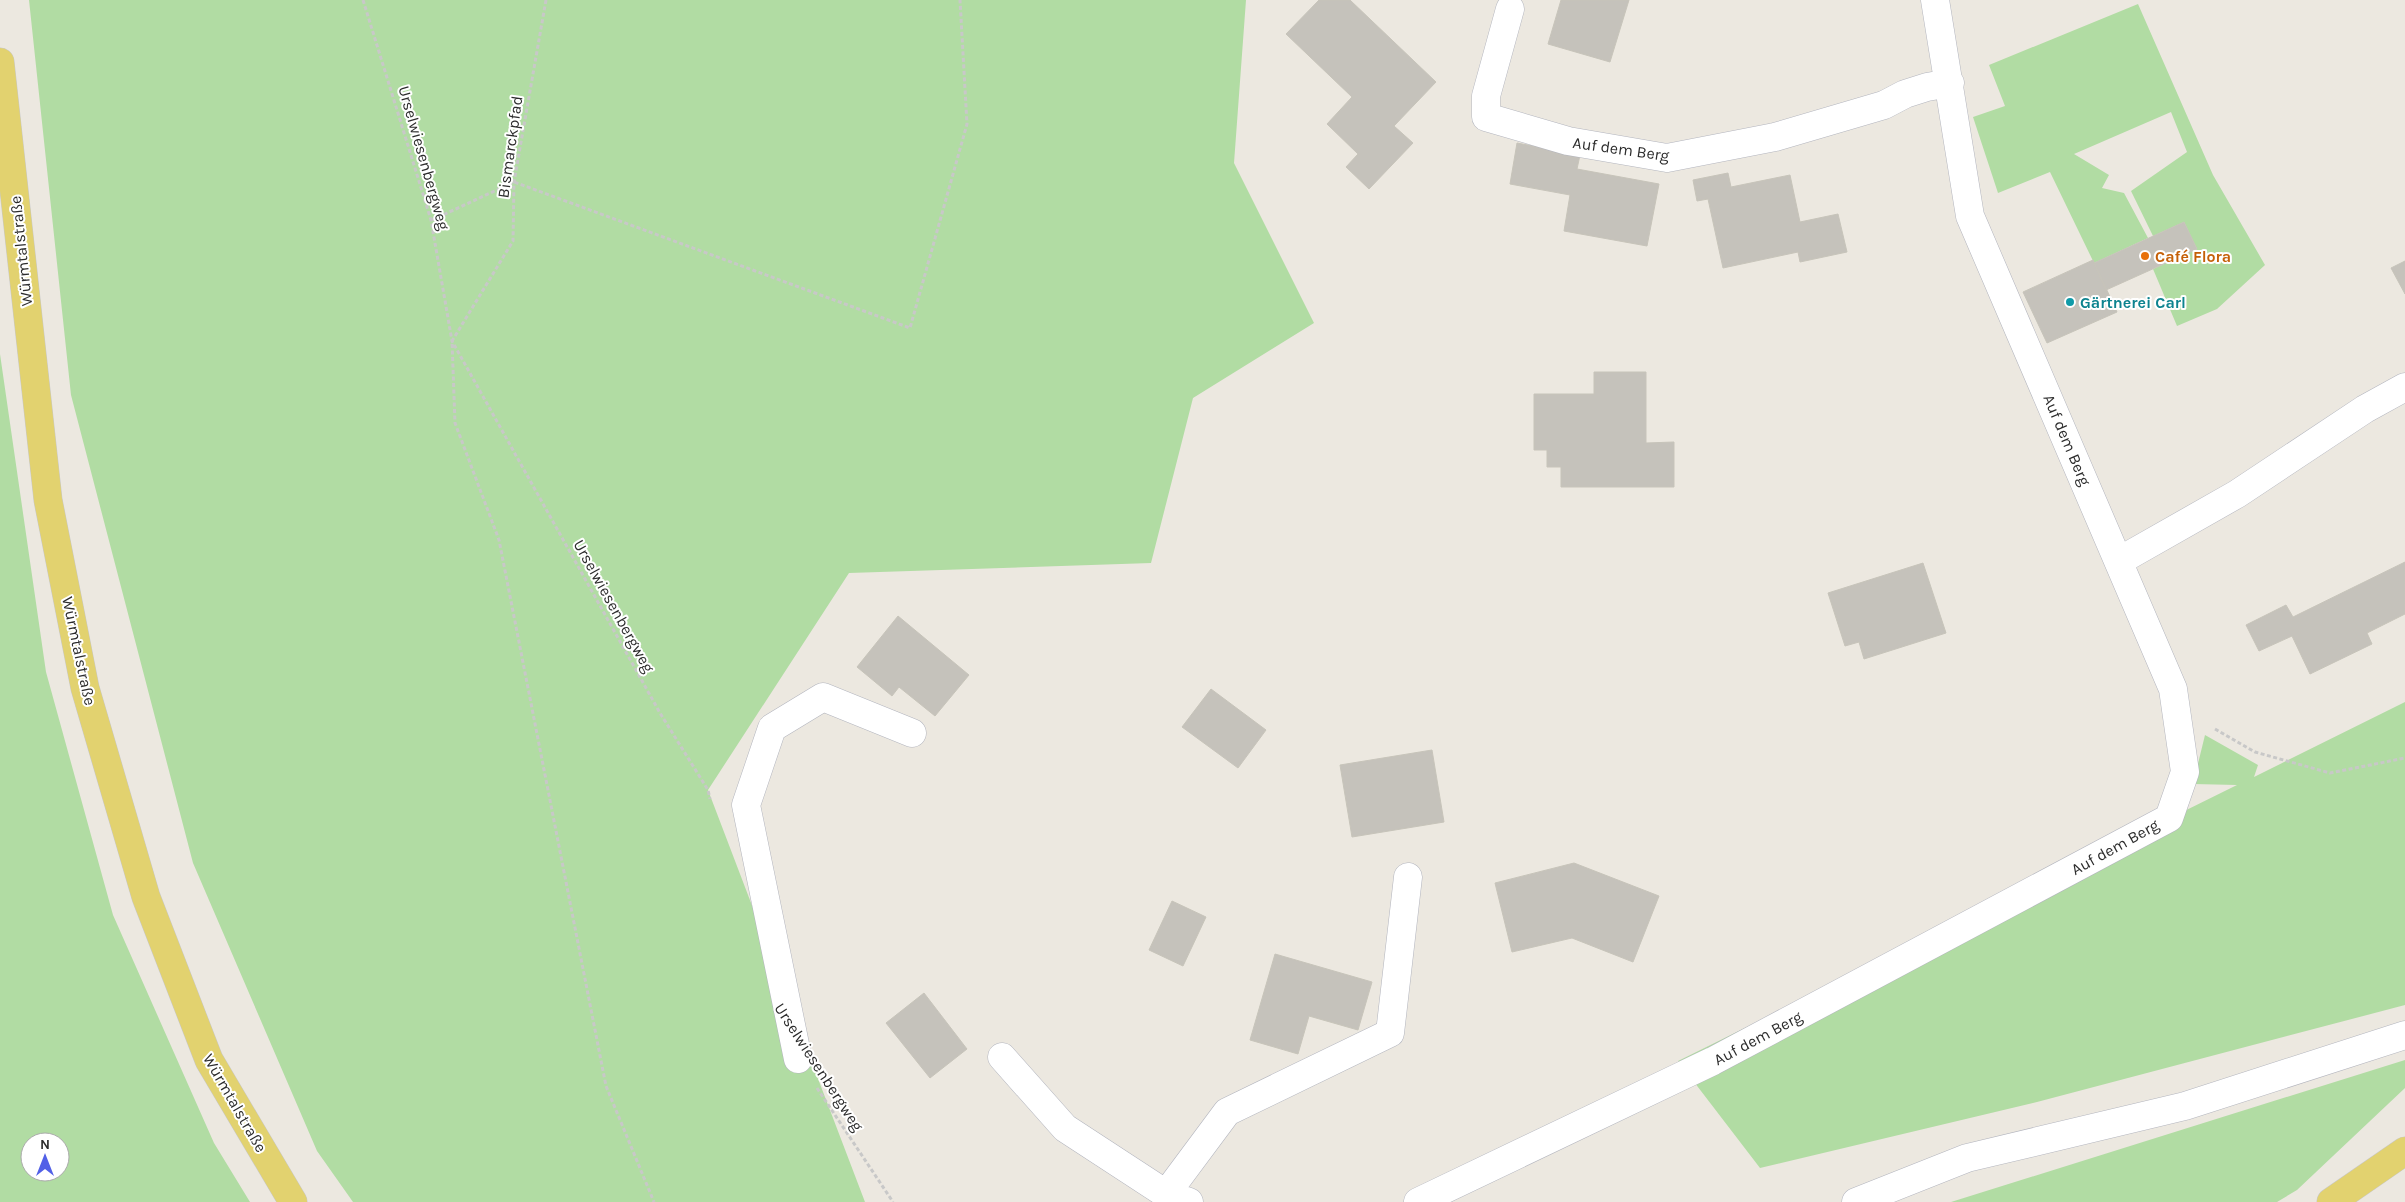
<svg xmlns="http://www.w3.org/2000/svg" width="2405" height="1202" viewBox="0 0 2405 1202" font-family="Karla,sans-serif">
  <rect width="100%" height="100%" fill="#ece8e0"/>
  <path fill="#b1dca3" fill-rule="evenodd" d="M 29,0 L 1246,0 L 1234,163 L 1314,323 L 1193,398 L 1151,563 L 849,573 L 708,790 L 865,1202 L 353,1202 L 317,1151 L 193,863 L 71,395 Z
    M 2138,4 L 2213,175 L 2265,265 L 2217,309 L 2177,326 L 2153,269 L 2197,249 L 2184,222 L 2153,236 L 2131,191 L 2187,152 L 2171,112 L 2074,154 L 2109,175 L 2102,188 L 2124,193 L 2148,238 L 2094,263 L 2050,172 L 1998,193 L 1973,117 L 2005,106 L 1989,65 Z
    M 0,354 L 46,672 L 113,915 L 214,1143 L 250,1202 L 0,1202 ZM 30,1142 L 60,1142 L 60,1172 L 30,1172 Z
    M 2405,702 L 2405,1005 L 2037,1102 L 1760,1168 L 1678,1061 L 2237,785 L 2193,784 L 2205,735 L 2258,765 L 2254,777 Z
    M 2405,1060 L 2405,1088 L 2297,1190 L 2277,1202 L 1951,1202 Z"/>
  <path fill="#c5c2bb" stroke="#c7c4ba" d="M 1319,0 L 1350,0 L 1436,82 L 1394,126 L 1413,143 L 1369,189 L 1346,167 L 1358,154 L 1327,124 L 1352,97 L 1286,34 Z
    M 1561,0 L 1629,0 L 1610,62 L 1548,44 Z
    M 1517,143 L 1580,155 L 1577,169 L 1659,184 L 1647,246 L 1564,231 L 1570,195 L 1510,184 Z
    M 1728,173 L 1731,187 L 1790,175 L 1800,222 L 1838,214 L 1847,252 L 1800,262 L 1798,252 L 1723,268 L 1708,199 L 1697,201 L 1693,180 Z
    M 2184,222 L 2197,249 L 2106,290 L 2094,263 Z
    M 2093,260 L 2117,312 L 2047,343 L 2023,292 Z
    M 2405,261 L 2405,294 L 2391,268 Z
    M 1594,372 L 1646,372 L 1646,443 L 1674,442 L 1674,487 L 1561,487 L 1561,467 L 1547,467 L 1547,450 L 1534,450 L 1534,394 L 1594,394 Z
    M 2405,562 L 2405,614 L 2367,633 L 2372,644 L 2310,674 L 2292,636 L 2259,651 L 2246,625 L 2286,605 L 2293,617 Z
    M 1923,563 L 1946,633 L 1864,659 L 1859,642 L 1845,646 L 1828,593 Z
    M 898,616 L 969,675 L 935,716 L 899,687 L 892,696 L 857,667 Z
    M 1211,689 L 1266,730 L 1238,768 L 1182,727 Z
    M 1432,750 L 1444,822 L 1352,837 L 1340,765 Z
    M 1574,863 L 1659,896 L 1633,962 L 1572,938 L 1512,952 L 1495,883 Z
    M 1172,901 L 1206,917 L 1183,966 L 1149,950 Z
    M 1275,954 L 1372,982 L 1358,1030 L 1309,1016 L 1298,1054 L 1250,1040 Z
    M 924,993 L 967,1049 L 930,1078 L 886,1023 Z"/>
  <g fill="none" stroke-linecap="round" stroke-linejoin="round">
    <defs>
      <path id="minor" d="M 1510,9 L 1486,96 L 1486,117 L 1568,141 L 1667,158 L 1775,137 L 1884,105 L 1905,94 L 1927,87 L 1950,83
        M 2119,561 L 2237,494 L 2365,409 L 2405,387
        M 1002,1057 L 1065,1128 L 1166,1194 L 1189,1202
        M 798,1059 L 746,805 L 772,728 L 823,697 L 912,733
        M 1166,1194 L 1227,1112 L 1390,1033 L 1408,877
        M 1418,1202 L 1713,1061 L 2169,818 L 2185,772 L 2173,689 L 1970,216 L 1935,0
        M 1856,1202 L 1967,1158 L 2185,1106 L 2405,1035"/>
      <path id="major" d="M 0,62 L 48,500 L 85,688 L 146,897 L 209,1060 L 293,1202
        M 2331,1202 L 2405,1151"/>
    </defs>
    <use href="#minor" stroke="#b3b5be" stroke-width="29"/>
    <use href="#major" stroke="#c8c8c8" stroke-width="29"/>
    <path stroke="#c8c8c8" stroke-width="3" stroke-dasharray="4 2.5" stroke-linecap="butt" d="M 363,0 L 431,220 L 452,341 L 660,713 L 708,790 L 710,799
      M 546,0 L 514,182 L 513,241 L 452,341 L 455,423 L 499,540 L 606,1086 L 654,1202
      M 432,220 L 514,182 L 910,328 L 967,124 L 960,0
      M 2215,729 L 2255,752 L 2330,773 L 2405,758
      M 817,1088 L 893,1202"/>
    <use href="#minor" stroke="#fff" stroke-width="28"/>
    <use href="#major" stroke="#e2d26f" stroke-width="28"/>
  </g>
  <circle fill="#e8710a" stroke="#fff" stroke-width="2" cx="2145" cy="256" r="5"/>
  <circle fill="#0f9aa8" stroke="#fff" stroke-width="2" cx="2070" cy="302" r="5"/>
  <g text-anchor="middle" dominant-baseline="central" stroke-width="4" stroke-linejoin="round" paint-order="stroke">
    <g font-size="16" fill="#2c2c2c" stroke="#fff">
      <text transform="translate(510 147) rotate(-82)">Bismarckpfad</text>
      <text transform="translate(1621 149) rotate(8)">Auf dem Berg</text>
      <text transform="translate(424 158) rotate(74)">Urselwiesenbergweg</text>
      <text transform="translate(21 251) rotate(-96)">Würmtalstraße</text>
      <text transform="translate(2067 440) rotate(67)">Auf dem Berg</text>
      <text transform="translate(614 606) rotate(61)">Urselwiesenbergweg</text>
      <text transform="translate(79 651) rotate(78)">Würmtalstraße</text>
      <text transform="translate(2115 847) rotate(-29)">Auf dem Berg</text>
      <text transform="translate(1758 1038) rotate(-28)">Auf dem Berg</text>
      <text transform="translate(819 1067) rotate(57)">Urselwiesenbergweg</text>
      <text transform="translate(235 1103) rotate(60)">Würmtalstraße</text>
    </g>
    <g font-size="16" font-weight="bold" fill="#c56008" stroke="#fff" text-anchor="start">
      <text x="2155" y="256">Café Flora</text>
    </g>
    <g font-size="16" font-weight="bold" fill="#0d838f" stroke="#fff" text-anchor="start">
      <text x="2080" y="302">Gärtnerei Carl</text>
    </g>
  </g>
  <g transform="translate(45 1157)"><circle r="24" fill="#ffffff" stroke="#ababab"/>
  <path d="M0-4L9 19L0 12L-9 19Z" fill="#5260e7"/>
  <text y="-8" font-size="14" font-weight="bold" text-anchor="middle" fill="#2c2c2c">N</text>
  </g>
</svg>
